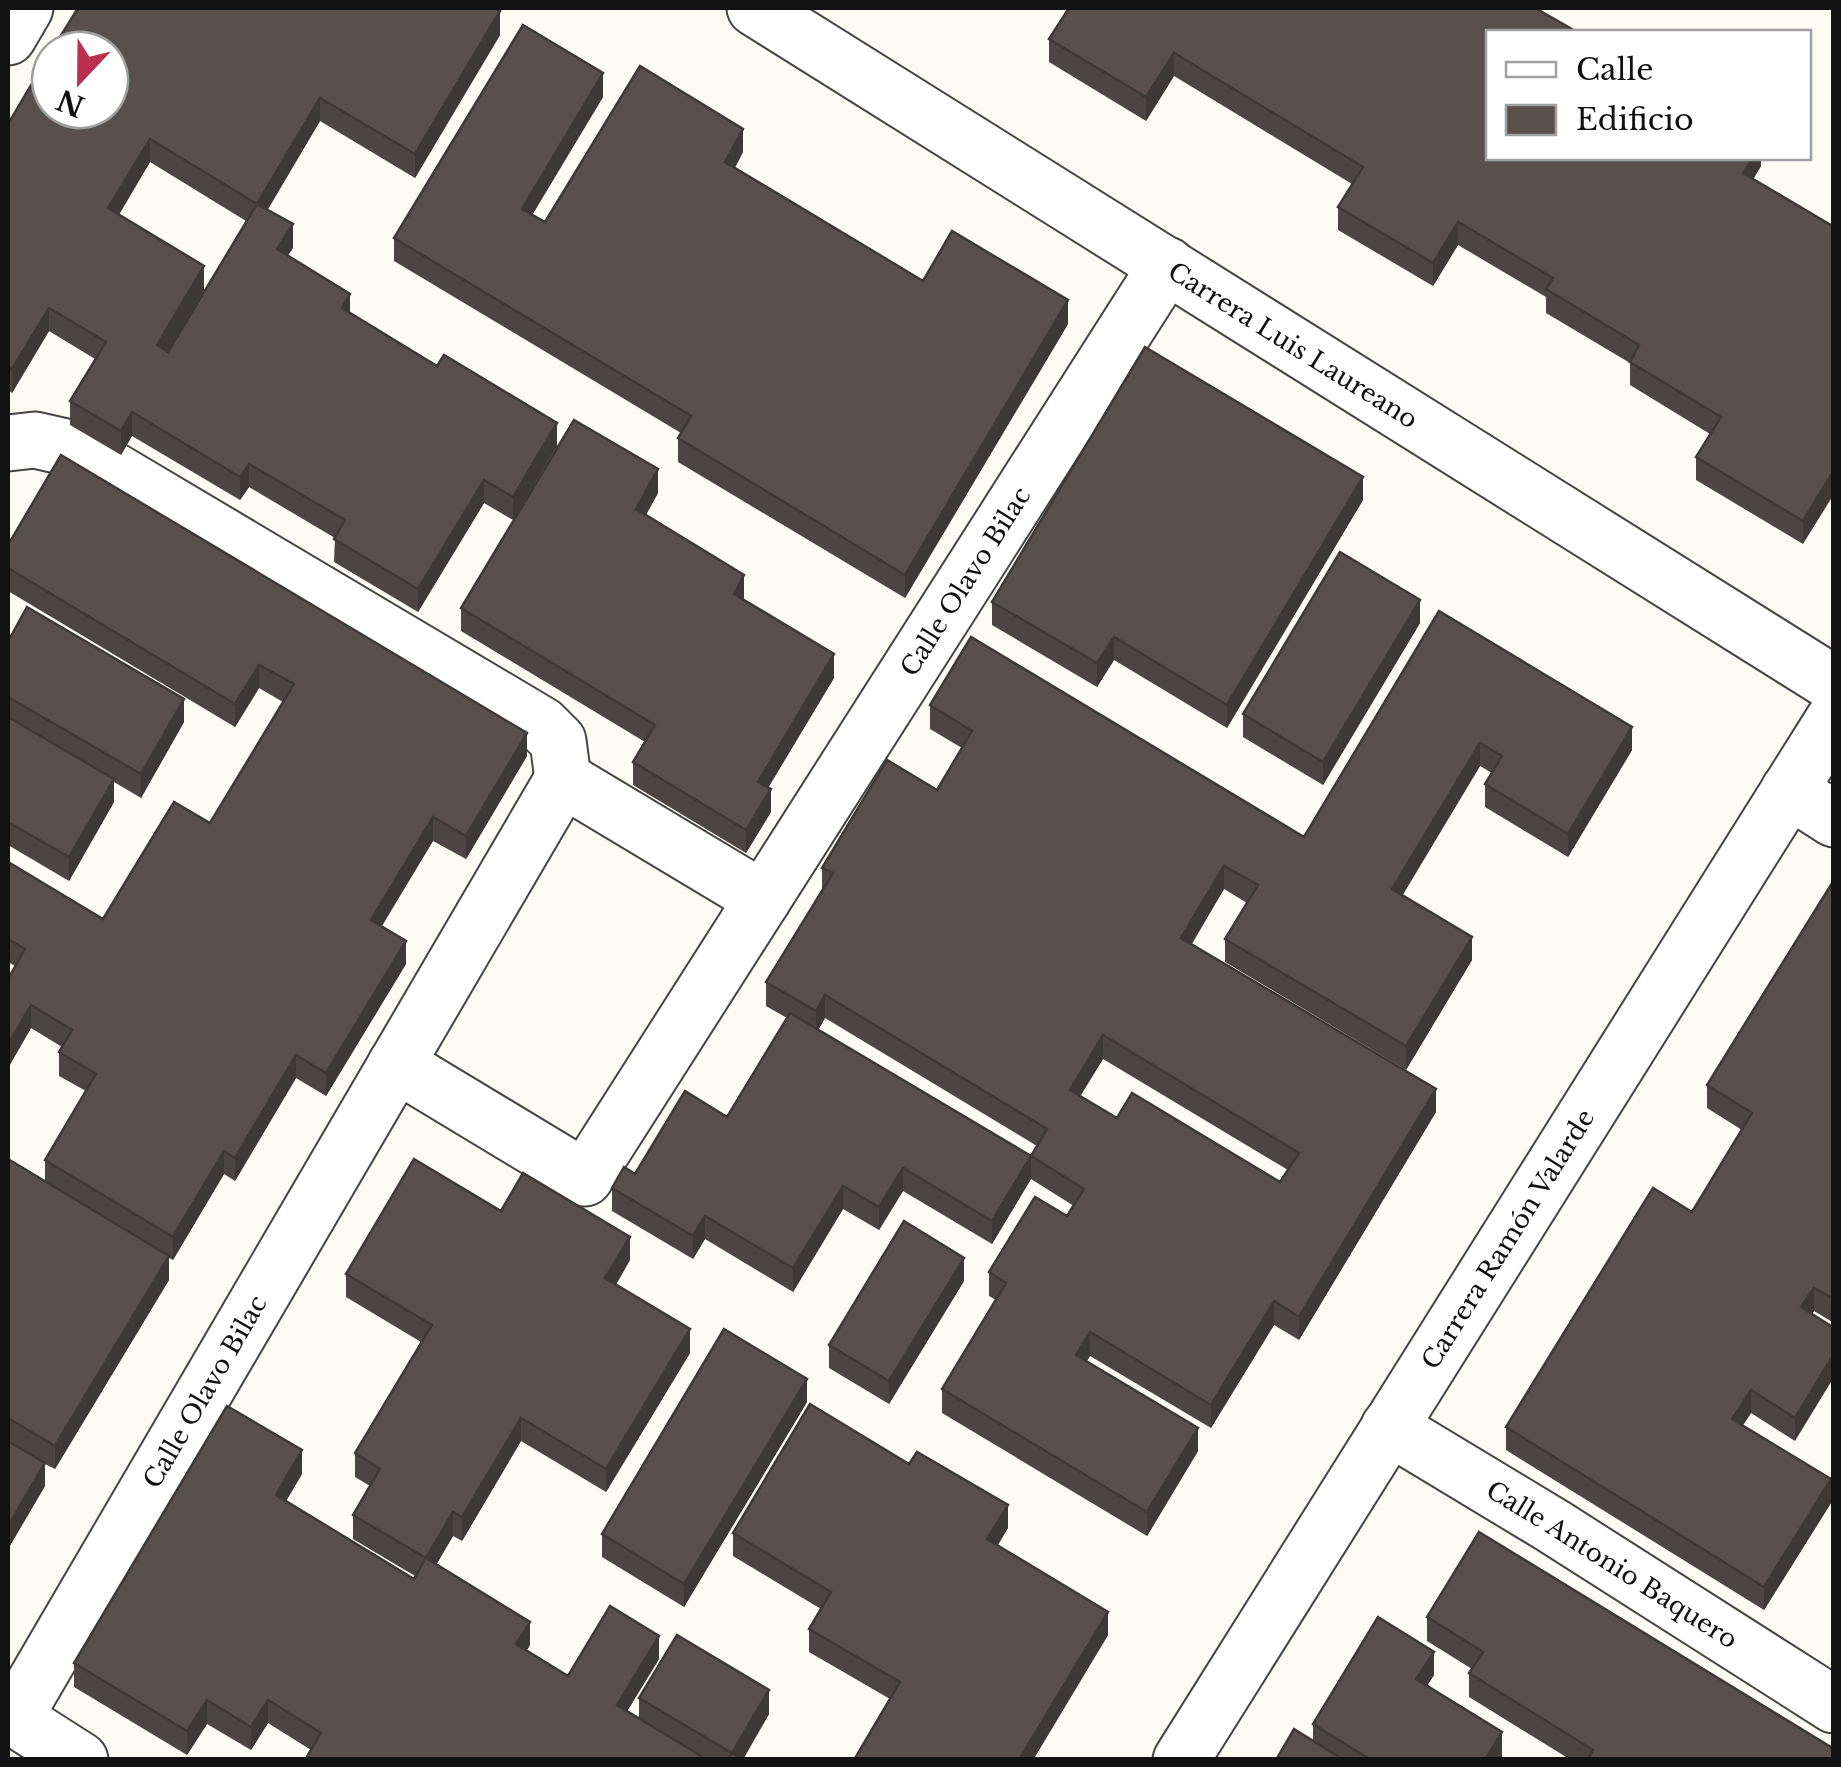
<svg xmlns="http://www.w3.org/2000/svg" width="1841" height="1767" viewBox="0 0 1841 1767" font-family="'Libre Baskerville',serif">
  <rect width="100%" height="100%" fill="#fefbf5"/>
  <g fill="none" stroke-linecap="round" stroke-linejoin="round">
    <defs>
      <g id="minor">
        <path id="s1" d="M 755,8 L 1834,684"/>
        <path d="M 8,37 L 25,8"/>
        <path d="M 8,443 L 35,440 L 79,450 L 542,725 L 558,741 L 563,779"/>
        <path d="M 563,779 L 763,899"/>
        <path d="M 1789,790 L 1834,819"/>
        <path id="s2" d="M 396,1064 L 585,1178 L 1167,265"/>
        <path id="s3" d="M 1389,1427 L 1553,1526 L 1834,1705"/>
        <path d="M 8,1714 L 80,1760"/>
        <path id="s4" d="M 14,1718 L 563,779"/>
        <path id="s5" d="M 1181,1760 L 1834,719"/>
      </g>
    </defs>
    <use href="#minor" stroke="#444" stroke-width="59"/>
    <use href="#minor" stroke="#fff" stroke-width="55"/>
  </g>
  <path fill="#4d4543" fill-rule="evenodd" d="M 1069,8 L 1761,158 L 1761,166 L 1753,179 L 1834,227 L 1803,544 L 1696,480 L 1696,457 L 1710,434 L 1630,385 L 1630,363 L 1546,313 L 1546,297 L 1458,245 L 1433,286 L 1338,230 L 1338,207 L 1352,184 L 1174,76 L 1146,121 L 1049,62 L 1049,39 Z
    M 500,35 L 415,178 L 320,121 L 267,210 L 293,248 L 288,255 L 350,313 L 557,446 L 513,520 L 484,503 L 418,612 L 334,562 L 335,538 L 249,487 L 240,500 L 132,436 L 121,455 L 70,425 L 70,401 L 95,359 L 49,331 L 12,393 L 8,390 L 8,124 ZM 150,162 L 246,221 L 168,352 L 204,290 L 119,215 Z
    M 603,97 L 532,215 L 545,222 L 743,152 L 735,168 L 923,281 L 1068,324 L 905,598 L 678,462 L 678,438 L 681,433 L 394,261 L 394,238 Z
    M 658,493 L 646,515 L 744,598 L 743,600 L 834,678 L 768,787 L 771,812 L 746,853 L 633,785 L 633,762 L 645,742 L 461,631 L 461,608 Z
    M 1363,500 L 1227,728 L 1114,660 L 1097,687 L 992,625 L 992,602 Z
    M 8,545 L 527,756 L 466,859 L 433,841 L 382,926 L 406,964 L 326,1096 L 296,1078 L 235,1181 L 224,1174 L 173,1260 L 169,1258 L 169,1280 L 55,1469 L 45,1464 L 45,1486 L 8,1549 L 8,1159 L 45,1182 L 45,1160 L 86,1091 L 59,1076 L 59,1052 L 62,1047 L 31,1028 L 8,1068 L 8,979 L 15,966 L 8,962 L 8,862 L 103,919 L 210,823 L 283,702 L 259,688 L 235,727 L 8,591 Z
    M 1439,611 L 1632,750 L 1568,857 L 1485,807 L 1485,784 L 1492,773 L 1480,766 L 1402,895 L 1472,960 L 1406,1070 L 1225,962 L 1225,939 L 1247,903 L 1224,889 L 1192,944 L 1436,1112 L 1299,1340 L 1274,1325 L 1211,1428 L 1090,1356 L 1087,1361 L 1198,1451 L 1147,1536 L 942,1413 L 942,1389 L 996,1300 L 989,1296 L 989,1272 L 1067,1216 L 1074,1206 L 1031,1179 L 992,1244 L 903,1191 L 879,1230 L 843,1209 L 793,1292 L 705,1239 L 693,1259 L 612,1211 L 612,1188 L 727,1117 L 787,1018 L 766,1006 L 766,982 L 822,890 L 822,868 L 937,790 L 962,748 L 930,729 L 930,705 L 1304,837 ZM 825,1018 L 1037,1146 L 1031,1156 L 818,1030 ZM 1103,1059 L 1288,1170 L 1280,1182 L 1117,1118 L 1080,1096 Z
    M 1420,623 L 1323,785 L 1243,737 L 1243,714 Z
    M 8,637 L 184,722 L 141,798 L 114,782 L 114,802 L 69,881 L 8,845 Z
    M 1834,880 L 1834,1323 L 1814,1311 L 1812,1314 L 1795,1441 L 1751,1413 L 1743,1425 L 1831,1479 L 1834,1475 L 1834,1504 L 1831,1503 L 1764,1610 L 1506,1450 L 1506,1427 L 1692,1212 L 1742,1130 L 1707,1108 L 1707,1085 Z
    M 501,1211 L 630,1260 L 616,1285 L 690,1353 L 606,1492 L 521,1441 L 462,1541 L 453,1536 L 436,1565 L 530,1645 L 527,1650 L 568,1676 L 659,1659 L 627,1711 L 639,1719 L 639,1698 L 769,1714 L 743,1760 L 311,1750 L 268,1723 L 251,1750 L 207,1724 L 187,1755 L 74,1687 L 74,1663 L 302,1474 L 286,1501 L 414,1579 L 415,1576 L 353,1539 L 353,1515 L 370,1486 L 355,1477 L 355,1453 L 421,1342 L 346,1297 L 346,1274 Z
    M 964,1281 L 889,1404 L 829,1368 L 829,1345 Z
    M 807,1402 L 684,1607 L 602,1557 L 602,1534 Z
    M 1008,1528 L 997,1546 L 1108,1635 L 1033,1760 L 854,1760 L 890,1699 L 809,1652 L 809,1629 L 821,1609 L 733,1556 L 733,1533 Z
    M 1427,1617 L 1834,1760 L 1571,1760 L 1469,1697 L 1469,1673 L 1472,1669 L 1427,1641 Z
    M 1434,1675 L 1426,1686 L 1502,1756 L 1500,1760 L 1276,1760 L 1313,1740 L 1313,1724 Z"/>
  <path fill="#3e3837" d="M 500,11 L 500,35 L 415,178 L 415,154 Z
    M 1174,53 L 1174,76 L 1146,121 L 1146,97 Z
    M 603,73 L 603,97 L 522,232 L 522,209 Z
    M 320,98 L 320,121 L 257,228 L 257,204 Z
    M 743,129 L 743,152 L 725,185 L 725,162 Z
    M 150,139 L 150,162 L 108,232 L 108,208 Z
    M 1753,158 L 1761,158 L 1761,166 L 1743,197 L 1743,173 Z
    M 1458,222 L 1458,245 L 1433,286 L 1433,263 Z
    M 293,224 L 293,248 L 277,272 L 277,249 Z
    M 204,266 L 204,290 L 157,368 L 157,345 Z
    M 350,294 L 350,317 L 342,308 Z
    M 1068,300 L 1068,324 L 905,598 L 905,575 Z
    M 49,308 L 49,331 L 12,393 L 12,369 Z
    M 132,412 L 132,436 L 121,455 L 121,431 Z
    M 557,423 L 557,446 L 513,520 L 513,497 Z
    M 249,464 L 249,487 L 240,500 L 240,477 Z
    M 658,469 L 658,493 L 636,532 L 636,509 Z
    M 1834,470 L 1834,494 L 1803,544 L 1803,521 Z
    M 1363,477 L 1363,500 L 1227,728 L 1227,705 Z
    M 484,480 L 484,503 L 418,612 L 418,589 Z
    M 744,575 L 744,598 L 734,618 L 734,594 Z
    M 1420,600 L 1420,623 L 1323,785 L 1323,762 Z
    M 1114,637 L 1114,660 L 1097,687 L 1097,663 Z
    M 834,654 L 834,678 L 758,805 L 758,782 Z
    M 259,665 L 259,688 L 235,727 L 235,704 Z
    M 184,699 L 184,722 L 141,798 L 141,774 Z
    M 1632,727 L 1632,750 L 1568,857 L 1568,834 Z
    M 527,733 L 527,756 L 466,859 L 466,836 Z
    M 1480,743 L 1480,766 L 1392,913 L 1392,889 Z
    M 114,779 L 114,802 L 69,881 L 69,857 Z
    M 771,789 L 771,812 L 746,853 L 746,830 Z
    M 433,817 L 433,841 L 371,943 L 371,920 Z
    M 1224,866 L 1224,889 L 1181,961 L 1181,938 Z
    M 1472,937 L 1472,960 L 1406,1070 L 1406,1046 Z
    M 406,941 L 406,964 L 326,1096 L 326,1073 Z
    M 825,995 L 825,1018 L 816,1034 L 816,1011 Z
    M 31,1005 L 31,1028 L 8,1068 L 8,1045 Z
    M 1103,1035 L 1103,1059 L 1070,1113 L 1070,1090 Z
    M 296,1055 L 296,1078 L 235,1181 L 235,1158 Z
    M 1436,1089 L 1436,1112 L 1299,1340 L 1299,1317 Z
    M 224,1151 L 224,1174 L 173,1260 L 173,1237 Z
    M 1031,1156 L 1031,1179 L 992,1244 L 992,1221 Z
    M 903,1168 L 903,1191 L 879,1230 L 879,1207 Z
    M 843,1186 L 843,1209 L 793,1292 L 793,1268 Z
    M 705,1216 L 705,1239 L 693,1259 L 693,1236 Z
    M 630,1237 L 630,1260 L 605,1302 L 605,1278 Z
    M 169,1256 L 169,1280 L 55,1469 L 55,1446 Z
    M 964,1258 L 964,1281 L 889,1404 L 889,1381 Z
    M 1814,1288 L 1814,1311 L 1801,1331 L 1801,1307 Z
    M 1274,1301 L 1274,1325 L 1211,1428 L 1211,1405 Z
    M 690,1329 L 690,1353 L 606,1492 L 606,1469 Z
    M 1090,1332 L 1090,1356 L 1076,1378 L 1076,1355 Z
    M 1834,1354 L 1834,1377 L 1795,1441 L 1795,1418 Z
    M 807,1379 L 807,1402 L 684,1607 L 684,1584 Z
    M 1751,1390 L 1751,1413 L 1732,1442 L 1732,1419 Z
    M 521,1418 L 521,1441 L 462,1541 L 462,1517 Z
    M 1198,1428 L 1198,1451 L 1147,1536 L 1147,1512 Z
    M 302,1450 L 302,1474 L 276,1518 L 276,1495 Z
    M 45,1463 L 45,1486 L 8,1549 L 8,1526 Z
    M 1831,1479 L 1831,1503 L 1764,1610 L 1764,1587 Z
    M 1008,1505 L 1008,1528 L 987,1563 L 987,1539 Z
    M 453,1512 L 453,1536 L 426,1582 L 426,1558 Z
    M 1108,1612 L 1108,1635 L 1033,1760 L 1019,1760 Z
    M 530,1622 L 530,1645 L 516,1667 L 516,1644 Z
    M 659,1636 L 659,1659 L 617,1728 L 617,1705 Z
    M 1434,1652 L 1434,1675 L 1416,1703 L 1416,1679 Z
    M 769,1690 L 769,1714 L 742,1760 L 732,1753 Z
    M 207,1700 L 207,1724 L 187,1755 L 187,1731 Z
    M 268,1700 L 268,1723 L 251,1750 L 251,1727 Z
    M 1502,1732 L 1502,1756 L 1500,1760 L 1485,1760 Z"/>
  <path fill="#59504e" stroke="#3e3837" stroke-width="2.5" fill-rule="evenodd" d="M 78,8 L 494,8 L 500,11 L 415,154 L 320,98 L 257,204 L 293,224 L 277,249 L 350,294 L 342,308 L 437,366 L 444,355 L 557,423 L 513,497 L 484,480 L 418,589 L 334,539 L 345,520 L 249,464 L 240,477 L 132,412 L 121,431 L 70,401 L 106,342 L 49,308 L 12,369 L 8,367 L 8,124 L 50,53 L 50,110 L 110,110 L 110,50 L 52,50 ZM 150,139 L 257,204 L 168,352 L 157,345 L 204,266 L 108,208 Z
    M 1069,8 L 1535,8 L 1577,32 L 1488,32 L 1488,158 L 1753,158 L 1743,173 L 1834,227 L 1834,470 L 1803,521 L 1696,457 L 1721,417 L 1630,362 L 1639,345 L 1546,289 L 1553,278 L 1458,222 L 1433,263 L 1338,207 L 1363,167 L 1174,53 L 1146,97 L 1049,39 Z
    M 523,25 L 603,73 L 522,209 L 545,222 L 640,66 L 743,129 L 725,162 L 923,281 L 952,231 L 1068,300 L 905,575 L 678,438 L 691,416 L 394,238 Z
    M 1145,347 L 1363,477 L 1227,705 L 1114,637 L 1097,663 L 992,602 Z
    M 574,420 L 658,469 L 636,509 L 744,575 L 734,594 L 834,654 L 758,782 L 771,789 L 746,830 L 633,762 L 655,725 L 461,608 Z
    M 61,455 L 527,733 L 466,836 L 433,817 L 371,920 L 406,941 L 326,1073 L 296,1055 L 235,1158 L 224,1151 L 173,1237 L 45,1160 L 96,1074 L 59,1052 L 72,1030 L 31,1005 L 8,1045 L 8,979 L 25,949 L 8,939 L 8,862 L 103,919 L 174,802 L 210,823 L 294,684 L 259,665 L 235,704 L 8,568 L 8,545 Z
    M 1340,552 L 1420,600 L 1323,762 L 1243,714 Z
    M 27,607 L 184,699 L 141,774 L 8,697 L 8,637 L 10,638 Z
    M 1439,611 L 1632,727 L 1568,834 L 1485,784 L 1502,756 L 1480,743 L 1392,889 L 1472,937 L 1406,1046 L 1225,939 L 1258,885 L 1224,866 L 1181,938 L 1436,1089 L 1299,1317 L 1274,1301 L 1211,1405 L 1090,1332 L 1076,1355 L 1198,1428 L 1147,1512 L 942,1389 L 1006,1283 L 989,1272 L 1035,1197 L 1067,1216 L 1084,1189 L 1031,1156 L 1047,1129 L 825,995 L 816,1011 L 766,982 L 833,873 L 822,868 L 887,760 L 937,790 L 972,731 L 930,705 L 971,637 L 1304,837 ZM 1103,1035 L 1299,1153 L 1280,1182 L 1132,1093 L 1117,1118 L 1070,1090 Z
    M 8,717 L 114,779 L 69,857 L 8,822 Z
    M 1834,880 L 1834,1299 L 1814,1288 L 1801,1307 L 1834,1328 L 1834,1354 L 1795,1418 L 1751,1390 L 1732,1419 L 1831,1479 L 1834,1475 L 1834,1481 L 1831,1479 L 1764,1587 L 1506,1427 L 1653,1188 L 1692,1212 L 1752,1113 L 1707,1085 Z
    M 790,1013 L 1031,1156 L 992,1221 L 903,1168 L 879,1207 L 843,1186 L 793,1268 L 705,1216 L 693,1236 L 612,1188 L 624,1167 L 635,1174 L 685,1091 L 727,1117 Z
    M 8,1159 L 169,1256 L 55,1446 L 8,1418 Z
    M 414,1159 L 501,1211 L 523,1173 L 630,1237 L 605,1278 L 690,1329 L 606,1469 L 521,1418 L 462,1517 L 453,1512 L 426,1558 L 353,1515 L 380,1469 L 355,1453 L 432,1325 L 346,1274 Z
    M 904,1221 L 964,1258 L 889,1381 L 829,1345 Z
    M 724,1329 L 807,1379 L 684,1584 L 602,1534 Z
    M 810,1404 L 909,1464 L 917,1452 L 1008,1505 L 987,1539 L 1108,1612 L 1019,1760 L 854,1760 L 900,1682 L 809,1629 L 831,1592 L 733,1533 Z
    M 227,1406 L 302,1450 L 276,1495 L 414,1579 L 426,1558 L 530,1622 L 516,1644 L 568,1676 L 610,1606 L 659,1636 L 617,1705 L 701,1756 L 699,1760 L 305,1760 L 321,1733 L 268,1700 L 251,1727 L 207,1700 L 187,1731 L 74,1663 Z
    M 8,1441 L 45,1463 L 8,1526 Z
    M 1479,1532 L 1834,1749 L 1834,1760 L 1592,1760 L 1589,1758 L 1593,1750 L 1469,1673 L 1483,1652 L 1427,1617 Z
    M 1378,1617 L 1434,1652 L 1416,1679 L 1502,1732 L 1485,1760 L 1371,1760 L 1313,1724 Z
    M 677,1635 L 769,1690 L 732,1753 L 639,1698 Z
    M 1294,1729 L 1344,1760 L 1276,1760 Z
    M 732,1753 L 743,1760 L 728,1760 Z"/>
  <g text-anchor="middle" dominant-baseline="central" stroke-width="10" stroke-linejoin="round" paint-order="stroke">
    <g font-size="25" fill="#111" stroke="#fff">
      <text stroke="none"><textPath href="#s1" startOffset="635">Carrera Luis Laureano</textPath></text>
      <text stroke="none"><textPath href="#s2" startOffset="928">Calle Olavo Bilac</textPath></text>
      <text stroke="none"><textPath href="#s5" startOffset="615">Carrera Ramón Valarde</textPath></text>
      <text stroke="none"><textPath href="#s4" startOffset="378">Calle Olavo Bilac</textPath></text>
      <text stroke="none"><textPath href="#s3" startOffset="262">Calle Antonio Baquero</textPath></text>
    </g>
  </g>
  <rect width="1841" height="1767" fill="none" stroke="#111111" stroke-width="20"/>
  <rect x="1486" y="30" width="325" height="130" fill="#ffffff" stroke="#a0a0a0" stroke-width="2.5"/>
  <rect x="1506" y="62" width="50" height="15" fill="#ffffff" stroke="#a0a0a0" stroke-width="2.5"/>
  <text x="1576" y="80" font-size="30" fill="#111111">Calle</text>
  <rect x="1506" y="105" width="50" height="30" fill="#59504e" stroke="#a0a0a0" stroke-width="2.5"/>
  <text x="1576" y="130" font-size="30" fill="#111111">Edificio</text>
  <g transform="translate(80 80) rotate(202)"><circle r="48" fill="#ffffff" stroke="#a0a0a0" stroke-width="2.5"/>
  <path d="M0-8L18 38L0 25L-18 38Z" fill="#b9314e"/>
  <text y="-15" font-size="28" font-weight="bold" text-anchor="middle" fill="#111111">N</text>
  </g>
</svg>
